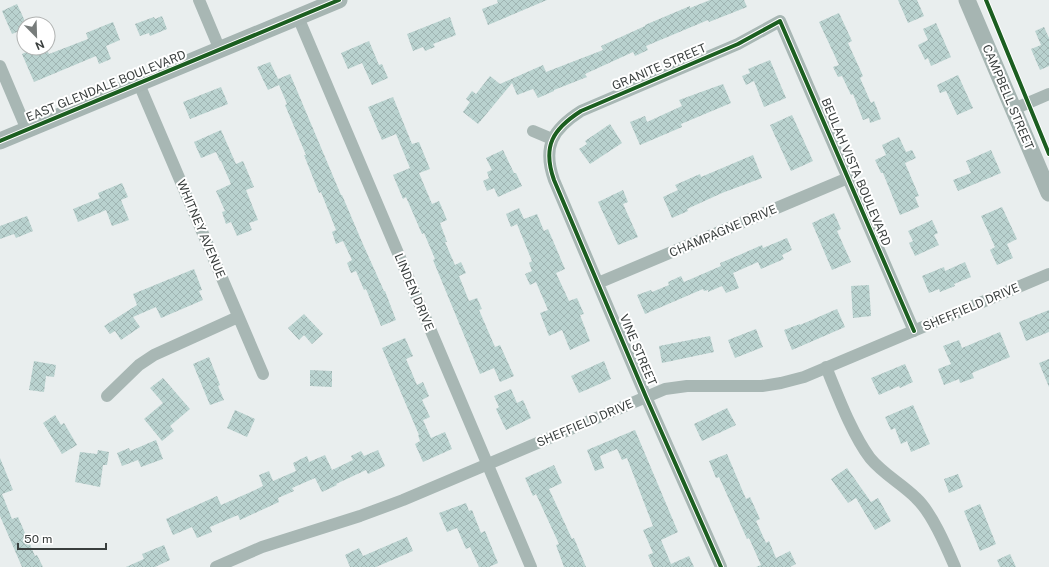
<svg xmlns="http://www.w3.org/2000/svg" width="1049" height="567" viewBox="0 0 1049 567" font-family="'Public Sans',sans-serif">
  <defs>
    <pattern id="building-cross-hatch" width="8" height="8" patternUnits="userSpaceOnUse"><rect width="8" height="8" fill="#b9d2cf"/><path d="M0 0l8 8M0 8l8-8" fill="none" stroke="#a0b5b3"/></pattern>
  </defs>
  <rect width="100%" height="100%" fill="#e9eeee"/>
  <path fill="url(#building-cross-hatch)" d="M 497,0 L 547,0 L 488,25 L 482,9 L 498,3 Z
    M 710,0 L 744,0 L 747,7 L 709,22 L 708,20 L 646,46 L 648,50 L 635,56 L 633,52 L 585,74 L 587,77 L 554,90 L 554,91 L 538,98 L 533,89 L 517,95 L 512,83 L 478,124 L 463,112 L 470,102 L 466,99 L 472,91 L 476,94 L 490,76 L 500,84 L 543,65 L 546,72 L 603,50 L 601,46 L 645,26 L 645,25 L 690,6 L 690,8 Z
    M 898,0 L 917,0 L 924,16 L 908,23 Z
    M 17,4 L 24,19 L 24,29 L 12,34 L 2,11 Z
    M 839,13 L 852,41 L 848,43 L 863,76 L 860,78 L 871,103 L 874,101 L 881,119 L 870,123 L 869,118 L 863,120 L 853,94 L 851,95 L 842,76 L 838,77 L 833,67 L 839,65 L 819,22 Z
    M 162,16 L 167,29 L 150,36 L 149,33 L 140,36 L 135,24 L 154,17 L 155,19 Z
    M 450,17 L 456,35 L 433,44 L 435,47 L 425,51 L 423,47 L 413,51 L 407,34 Z
    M 113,22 L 120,40 L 106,46 L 111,59 L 99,64 L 96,56 L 34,82 L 22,54 L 35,48 L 46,48 L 49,54 L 88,39 L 86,33 Z
    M 936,23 L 951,57 L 931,66 L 928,58 L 925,60 L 918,45 L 928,40 L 923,29 Z
    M 1044,27 L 1049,38 L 1049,66 L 1040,70 L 1031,49 L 1041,45 L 1035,31 Z
    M 369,41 L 379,65 L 382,64 L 388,78 L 372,85 L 362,63 L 348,69 L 341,53 Z
    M 770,60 L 786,98 L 764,107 L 754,81 L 746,85 L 742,76 L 750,73 L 748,69 Z
    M 270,62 L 278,79 L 290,74 L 341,195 L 342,195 L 362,242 L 384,291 L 385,291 L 396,320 L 381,326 L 366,289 L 364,290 L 356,271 L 351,273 L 347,263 L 352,260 L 343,241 L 336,244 L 332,232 L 336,230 L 321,192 L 319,193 L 304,155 L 306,155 L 285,105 L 287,104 L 279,85 L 268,90 L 257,67 Z
    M 958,75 L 973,108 L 957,115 L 946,91 L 940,93 L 937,85 Z
    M 723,84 L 731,103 L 681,124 L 682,127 L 640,145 L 630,122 L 645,116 L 647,122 L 682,106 L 679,100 Z
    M 221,87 L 228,104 L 190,119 L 183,102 Z
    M 393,97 L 412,144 L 419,142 L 430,169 L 419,173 L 432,204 L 439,201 L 447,220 L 440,223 L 447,242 L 445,242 L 455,265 L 461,262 L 466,273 L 459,276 L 469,301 L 477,298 L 482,309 L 479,310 L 495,347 L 500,345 L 514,376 L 500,382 L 494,368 L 480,374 L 433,260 L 435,259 L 424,233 L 422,234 L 406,197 L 403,199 L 393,175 L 410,168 L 396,134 L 382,140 L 368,107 Z
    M 792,115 L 813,161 L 791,171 L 770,125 Z
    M 610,124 L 622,143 L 590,164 L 579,149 L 587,144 L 585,141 Z
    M 221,130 L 236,164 L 243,161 L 254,187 L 246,190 L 258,220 L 249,223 L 252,230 L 237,236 L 231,222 L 226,224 L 222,212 L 225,211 L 216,191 L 231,184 L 221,161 L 220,161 L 216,152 L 201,158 L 194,142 Z
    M 899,137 L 906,152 L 912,150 L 916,158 L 905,163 L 919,196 L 915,197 L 919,207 L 900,215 L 883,173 L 881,173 L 875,160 L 886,155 L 882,145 Z
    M 503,150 L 514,173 L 516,173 L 522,186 L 498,197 L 494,188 L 487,191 L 483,181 L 489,178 L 487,172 L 492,170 L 486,158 Z
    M 991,150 L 1001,173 L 958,191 L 953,180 L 971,173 L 966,161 Z
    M 753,155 L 762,178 L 722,193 L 687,209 L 688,211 L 672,218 L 663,197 L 678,190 L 675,185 L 700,174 L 701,177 Z
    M 122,183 L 128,197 L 121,200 L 129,220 L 112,226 L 106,210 L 78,222 L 73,209 L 100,198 L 98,193 Z
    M 623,190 L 628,202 L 623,204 L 638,237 L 618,245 L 598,202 Z
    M 1002,207 L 1017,239 L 1007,244 L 1013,258 L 997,265 L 990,250 L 995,247 L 981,216 Z
    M 519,208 L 524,219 L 537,214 L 544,231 L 548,229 L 565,269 L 556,273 L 569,301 L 577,298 L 584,314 L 580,315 L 590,341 L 570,350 L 562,330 L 549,336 L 540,313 L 548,310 L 536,282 L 530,285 L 525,274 L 532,271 L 529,263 L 532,261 L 517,224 L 511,227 L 506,214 Z
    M 834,213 L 841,229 L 837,231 L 851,262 L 832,270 L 812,223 Z
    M 27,216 L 33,231 L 16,238 L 14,234 L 0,239 L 0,226 Z
    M 932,220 L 938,233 L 934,235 L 939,245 L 915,256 L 909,243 L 913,241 L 908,231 Z
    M 787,238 L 792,250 L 782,255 L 784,259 L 761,269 L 758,262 L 733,273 L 739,288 L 726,293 L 722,286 L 708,292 L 708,290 L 704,291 L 703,289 L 645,314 L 637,295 L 651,290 L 652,292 L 669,285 L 668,282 L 681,276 L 684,282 L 721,266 L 720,263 L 737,256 L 762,245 L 763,248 Z
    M 965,262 L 971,277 L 954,284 L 955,286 L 940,292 L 939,289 L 929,293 L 922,276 L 944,267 L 945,271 Z
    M 194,269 L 202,290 L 199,291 L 203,300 L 161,318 L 156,307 L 133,317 L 140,327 L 121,340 L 115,331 L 110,334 L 104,326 L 137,305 L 133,294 Z
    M 869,285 L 871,316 L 853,318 L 851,286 Z
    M 837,309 L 845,327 L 792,350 L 784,330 L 800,324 L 800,325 Z
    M 1049,310 L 1049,332 L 1026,341 L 1019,322 Z
    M 304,314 L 323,334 L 312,344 L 304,335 L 299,340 L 288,328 Z
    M 756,329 L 763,347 L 735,358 L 728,340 Z
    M 1000,332 L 1010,357 L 972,373 L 974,378 L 960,383 L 959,379 L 944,385 L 938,369 L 951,364 L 943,346 L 959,340 L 962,348 Z
    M 710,336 L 714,352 L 662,363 L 659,346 Z
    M 405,338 L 413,356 L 406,359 L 417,385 L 423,382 L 429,396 L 422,400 L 430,417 L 423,420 L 431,438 L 445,432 L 452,449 L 423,462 L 415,444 L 420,441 L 418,435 L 419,435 L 382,348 Z
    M 209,357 L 220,385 L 218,386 L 224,400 L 210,405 L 193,364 Z
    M 1049,359 L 1049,387 L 1039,363 Z
    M 34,361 L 56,365 L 54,377 L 46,376 L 44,392 L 29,390 Z
    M 604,361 L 611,379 L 579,393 L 571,376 Z
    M 905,364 L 913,382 L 900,388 L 899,386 L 879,395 L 871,378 Z
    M 310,370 L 332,371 L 332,387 L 310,386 Z
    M 163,378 L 190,409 L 170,426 L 174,431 L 162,441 L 144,419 L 163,403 L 150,388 Z
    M 511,389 L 517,403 L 523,400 L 531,418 L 506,430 L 496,409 L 499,407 L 494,396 Z
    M 913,405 L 930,444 L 911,452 L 907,441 L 901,444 L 895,428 L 891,430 L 885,417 Z
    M 727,408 L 736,425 L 702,441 L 694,424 Z
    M 235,410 L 255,419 L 247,437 L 227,428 Z
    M 55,415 L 61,425 L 64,423 L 77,445 L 62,454 L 43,423 Z
    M 635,430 L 678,532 L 661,540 L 671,564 L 689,556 L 694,567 L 653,567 L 648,555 L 653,553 L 643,530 L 653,526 L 627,458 L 622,460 L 617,449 L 600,456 L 604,468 L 595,471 L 587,450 Z
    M 156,440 L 163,459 L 141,467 L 138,460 L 122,466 L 117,453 L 129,448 L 130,451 Z
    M 98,450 L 109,452 L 107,465 L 103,465 L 100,487 L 75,482 L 80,452 L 97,454 Z
    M 378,450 L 385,466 L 368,474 L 366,470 L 336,484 L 337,485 L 322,492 L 315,478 L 292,488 L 294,491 L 278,498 L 279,502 L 240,520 L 238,515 L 210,527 L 212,532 L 197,538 L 192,527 L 173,535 L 166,519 L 217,496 L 221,505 L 253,491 L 263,486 L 259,475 L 269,471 L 273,481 L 296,471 L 293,463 L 307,456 L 309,462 L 325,455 L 332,470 L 353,460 L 351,456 L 361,451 L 364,456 Z
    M 727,454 L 746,499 L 750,497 L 760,519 L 756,521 L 766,543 L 769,541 L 776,558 L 790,551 L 796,564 L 790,567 L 756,567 L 761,565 L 749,538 L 747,539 L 719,477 L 716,478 L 709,461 Z
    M 0,458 L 13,490 L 2,494 L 12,519 L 18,517 L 35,556 L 37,555 L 43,567 L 22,567 L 0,516 Z
    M 554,465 L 562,483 L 549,489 L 572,539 L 574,538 L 586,567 L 564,567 L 556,545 L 559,544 L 536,494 L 533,496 L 525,478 Z
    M 847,468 L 871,502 L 878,498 L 891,521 L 875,530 L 856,498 L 848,503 L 831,479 Z
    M 958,474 L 963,487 L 949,493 L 944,479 Z
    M 466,503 L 469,511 L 472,510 L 481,533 L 485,531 L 498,563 L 489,567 L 479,567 L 470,547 L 466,549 L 457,528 L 447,532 L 439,513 Z
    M 980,504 L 996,544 L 980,551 L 964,511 Z
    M 407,537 L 413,551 L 376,567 L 350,567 L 345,555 L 359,548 L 363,556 Z
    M 164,545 L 170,560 L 155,567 L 126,567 L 144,559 L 142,554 Z
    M 1010,554 L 1016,567 L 1000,567 L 997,560 Z"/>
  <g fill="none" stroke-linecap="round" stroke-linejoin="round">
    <path stroke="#a8b7b4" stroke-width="12" d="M 199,0 L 220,50
      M 298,17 L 531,567
      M 0,66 L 27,130
      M 139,84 L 263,374
      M 1014,109 L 1049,94
      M 533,131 L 552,139
      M 598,283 L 848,178
      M 826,367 C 838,396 852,434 870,458 C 883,474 902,484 916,498 C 932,513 946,546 955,567
      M 107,396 L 139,365 L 154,355 L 238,317
      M 216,567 L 262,547 L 360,516 L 403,500 L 665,389 L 687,386 L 762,386 L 781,383 L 804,377 L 1049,274
      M 721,567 L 646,397 L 554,180 C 542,146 553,129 581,111 L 738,44 L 780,21 L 914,331"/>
    <path stroke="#a6b5b2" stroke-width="17" d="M 967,0 L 1049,193
      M 0,141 L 339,0"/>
    <defs>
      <path id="cycleway" d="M 986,0 L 1049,154
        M 0,141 L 339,0
        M 721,567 L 646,397 L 554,180 C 542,146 553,129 581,111 L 738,44 L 780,21 L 914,331"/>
    </defs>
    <use href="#cycleway" stroke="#fff" stroke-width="6"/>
    <use href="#cycleway" stroke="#1b5e20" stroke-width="4"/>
  </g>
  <g text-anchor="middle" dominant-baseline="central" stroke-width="4" stroke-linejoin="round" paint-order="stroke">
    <g font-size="12" fill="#393e3d" stroke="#fff">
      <text transform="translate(659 67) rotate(-23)">GRANITE STREET</text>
      <text transform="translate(106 86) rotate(-22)">EAST GLENDALE BOULEVARD</text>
      <text transform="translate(1008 97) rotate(67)">CAMPBELL STREET</text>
      <text transform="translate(856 172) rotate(67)">BEULAH VISTA BOULEVARD</text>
      <text transform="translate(201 229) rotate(67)">WHITNEY AVENUE</text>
      <text transform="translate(723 231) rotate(-23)">CHAMPAGNE DRIVE</text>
      <text transform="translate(414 292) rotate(67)">LINDEN DRIVE</text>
      <text transform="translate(971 307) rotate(-23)">SHEFFIELD DRIVE</text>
      <text transform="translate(638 350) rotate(67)">VINE STREET</text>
      <text transform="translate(585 423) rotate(-23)">SHEFFIELD DRIVE</text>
    </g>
  </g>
  <g transform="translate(36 36) rotate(157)"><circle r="19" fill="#ffffff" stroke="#b0b2b1"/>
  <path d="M0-3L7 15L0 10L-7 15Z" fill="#777c7b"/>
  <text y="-6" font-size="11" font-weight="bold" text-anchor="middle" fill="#393e3d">N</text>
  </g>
  <path d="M18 543v6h88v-6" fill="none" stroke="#393e3d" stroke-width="2"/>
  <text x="24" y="543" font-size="12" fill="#393e3d" stroke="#ffffff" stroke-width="3" paint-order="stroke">50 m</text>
</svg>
